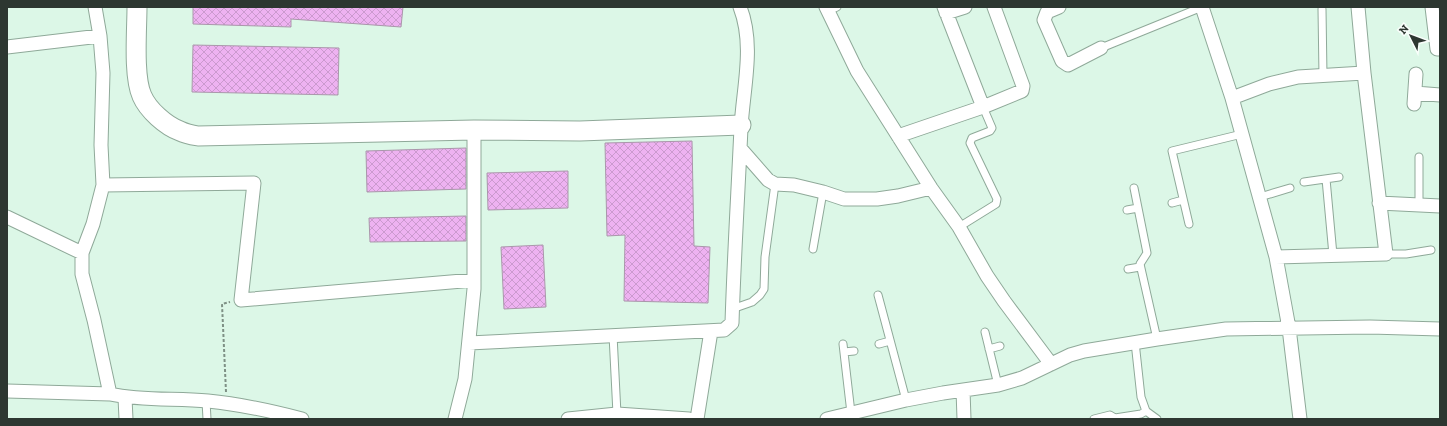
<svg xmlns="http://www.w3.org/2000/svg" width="1447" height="426" viewBox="0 0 1447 426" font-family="'Zilla Slab',serif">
  <defs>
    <pattern id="building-cross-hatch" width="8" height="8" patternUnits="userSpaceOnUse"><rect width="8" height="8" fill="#eeb2f1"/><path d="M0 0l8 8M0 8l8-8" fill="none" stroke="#cc9acf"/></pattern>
  </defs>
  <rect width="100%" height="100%" fill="#dcf7e7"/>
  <path fill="url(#building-cross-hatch)" stroke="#aa97ab" d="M 193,7 L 403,7 L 401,27 L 291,19 L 291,27 L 193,24 Z
    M 193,45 L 339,48 L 338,95 L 192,92 Z
    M 692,141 L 694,246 L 710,247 L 708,303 L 624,301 L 625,235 L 607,236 L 605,143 Z
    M 466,148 L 466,189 L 367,192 L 366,151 Z
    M 568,171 L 568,208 L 488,210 L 487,173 Z
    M 466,216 L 466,241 L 370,242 L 369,218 Z
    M 543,245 L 546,307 L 504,309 L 501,247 Z"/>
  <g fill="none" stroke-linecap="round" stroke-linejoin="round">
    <defs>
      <path id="lane" d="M 1322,9 L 1323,76
        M 828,11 L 837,7
        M 1101,48 L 1202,7
        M 1326,179 L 1333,255
        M 1304,182 L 1339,177
        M 1134,188 L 1147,253 L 1140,264 L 1157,339
        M 1260,197 L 1290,188
        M 1172,203 L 1183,200
        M 1419,205 L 1419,157
        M 1127,210 L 1138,208
        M 1189,224 L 1172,151 L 1242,134
        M 959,227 L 996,204 L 997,199 L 970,143 L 972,138 L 990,131 L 992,128 L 983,107
        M 813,249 L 823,192
        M 1386,254 L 1406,254 L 1431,250
        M 1128,269 L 1140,267
        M 878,295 L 906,400
        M 732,309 L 752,302 L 760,295 L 764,289 L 765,257 L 775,184
        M 985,332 L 998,385
        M 613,335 L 617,414
        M 1135,342 L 1141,397 L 1146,411 L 1157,419
        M 843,344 L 851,413
        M 879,344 L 890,341
        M 989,349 L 1000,346
        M 844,352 L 854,351
        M 206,401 L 207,419
        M 1094,419 L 1110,415 L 1115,418 L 1141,414 L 1146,411"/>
      <path id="street" d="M 826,7 L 857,71 L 931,188 L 959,227 L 987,276 L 1004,301 L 1051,364
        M 944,7 L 983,107
        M 1059,7 L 1047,12 L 1044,20 L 1062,61 L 1068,65 L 1101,48
        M 1202,7 L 1232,98 L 1276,257 L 1289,328 L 1300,419
        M 1358,7 L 1364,73
        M 1432,7 L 1437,49 L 1440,49
        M 946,13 L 965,7
        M 7,47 L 100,36
        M 1415,93 L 1440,95
        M 1232,98 L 1269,84 L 1298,77 L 1364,73 L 1386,254 L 1276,257
        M 1414,104 L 1416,74
        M 898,136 L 983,107 L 1022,91 L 1023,86 L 994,7
        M 740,148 L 768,180 L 775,184 L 794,185 L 823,192 L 844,199 L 877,199 L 898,196 L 931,188
        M 103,185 L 254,183 L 241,300 L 474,280
        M 1379,203 L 1440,206
        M 7,217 L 82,253 L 82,274 L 94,320 L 110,394
        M 82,253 L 93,224 L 103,185 L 101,145 L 103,73 L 100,36 L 95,7
        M 469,343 L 724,330 L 732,323 C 734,258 738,193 741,128 C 743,88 755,46 740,7
        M 963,390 L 964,419
        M 7,391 L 110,394 C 142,401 175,398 208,401 C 240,404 271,411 302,419
        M 125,398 L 126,419
        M 455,419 L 465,379 L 474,289 L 474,130
        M 568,419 L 617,414 L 689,419
        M 697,419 L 711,331
        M 827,419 L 906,400 L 943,393 L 998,385 L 1022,378 L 1070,355 L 1084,351 L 1157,339 L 1226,329 L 1370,327 L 1440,329"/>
      <path id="secondary" d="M 137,7 C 137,30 133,76 142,96 C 148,110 166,126 180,131 C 186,134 192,135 198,136 L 474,130 L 580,131 L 741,125"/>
    </defs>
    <use href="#lane" stroke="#8fa999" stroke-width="9"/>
    <use href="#street" stroke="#8fa999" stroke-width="15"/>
    <use href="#secondary" stroke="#8fa999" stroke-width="21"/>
    <path stroke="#7e9085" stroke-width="2" stroke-dasharray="3 2" stroke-linecap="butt" d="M 226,392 L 222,304 L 230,302"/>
    <use href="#lane" stroke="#fff" stroke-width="7"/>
    <use href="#street" stroke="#fff" stroke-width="13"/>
    <use href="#secondary" stroke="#fff" stroke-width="19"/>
  </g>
  <rect width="1447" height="426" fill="none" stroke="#2d3731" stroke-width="16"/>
  <g transform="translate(1411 36) rotate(312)" stroke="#f9fefb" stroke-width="3" paint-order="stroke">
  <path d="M0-3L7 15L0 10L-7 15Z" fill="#2d3731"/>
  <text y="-6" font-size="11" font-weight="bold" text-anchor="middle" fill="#2d3731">N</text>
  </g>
</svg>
